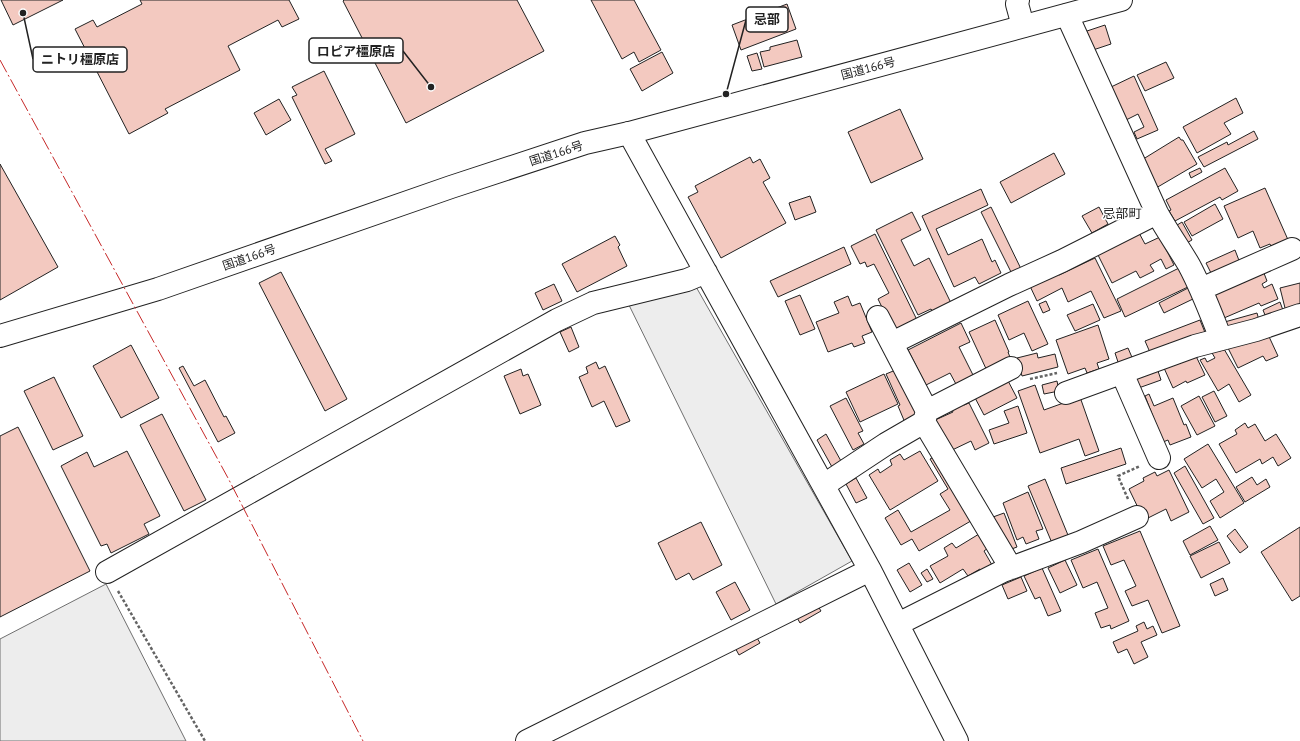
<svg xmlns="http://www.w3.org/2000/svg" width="1300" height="741" viewBox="0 0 1300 741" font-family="'PT Sans','Noto Sans JP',sans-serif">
  <rect width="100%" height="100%" fill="#fff"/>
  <path fill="#ededed" stroke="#6f6f6f" d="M 695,285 L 852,561 L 776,604 L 626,299 Z
    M 106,584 L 186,741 L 0,741 L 0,639 Z"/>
  <path fill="#f3c9c0" stroke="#222" d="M 1,0 L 63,0 L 13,25 Z
    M 140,0 L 289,0 L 299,19 L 282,27 L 278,20 L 228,46 L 240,70 L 165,109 L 168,113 L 129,134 L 75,29 L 93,20 L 97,27 L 142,4 Z
    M 344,0 L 517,0 L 544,51 L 406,123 L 343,1 Z
    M 591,0 L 634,0 L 661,50 L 639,62 L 634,52 L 622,59 Z
    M 787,4 L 796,29 L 741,50 L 732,25 Z
    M 1105,25 L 1111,44 L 1090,51 L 1084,32 Z
    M 797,40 L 802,57 L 764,67 L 760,52 L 770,50 L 770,47 Z
    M 662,52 L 673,73 L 642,91 L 630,69 Z
    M 757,53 L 762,69 L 752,71 L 747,56 Z
    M 1166,62 L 1174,78 L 1145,91 L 1137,75 Z
    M 324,71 L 355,134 L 325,149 L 332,161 L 325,164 L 292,97 L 297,95 L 292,87 Z
    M 1134,76 L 1158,130 L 1137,139 L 1134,132 L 1144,127 L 1138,114 L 1126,120 L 1111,87 Z
    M 1236,98 L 1243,113 L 1224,123 L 1231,134 L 1197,153 L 1183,127 Z
    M 279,99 L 291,120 L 266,135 L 254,113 Z
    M 900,109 L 923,159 L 871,183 L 848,132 Z
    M 1254,131 L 1258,139 L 1204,167 L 1198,157 L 1227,142 L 1228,145 Z
    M 1179,137 L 1181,140 L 1183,140 L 1197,164 L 1156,188 L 1140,161 Z
    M 1054,153 L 1065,174 L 1011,203 L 1000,182 Z
    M 750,157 L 753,163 L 760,159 L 770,178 L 763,182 L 786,223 L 721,258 L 688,197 L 698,192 L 695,186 Z
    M 0,164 L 58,267 L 0,300 Z
    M 1200,168 L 1202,172 L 1191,178 L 1189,173 Z
    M 1225,168 L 1238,191 L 1222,200 L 1220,197 L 1175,221 L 1169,211 L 1171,210 L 1166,200 Z
    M 1265,188 L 1289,242 L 1272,249 L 1270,244 L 1260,248 L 1253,231 L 1238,238 L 1224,206 Z
    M 981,189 L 988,205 L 936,229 L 948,255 L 982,239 L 992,262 L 995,260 L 1001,273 L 979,284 L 975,277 L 954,287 L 922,216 Z
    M 810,196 L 816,212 L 795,220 L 789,203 Z
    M 1215,204 L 1223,219 L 1192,236 L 1184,222 Z
    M 991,207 L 1023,273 L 1014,278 L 981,212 Z
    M 1099,207 L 1108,224 L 1092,233 L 1082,216 Z
    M 912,212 L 921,230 L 901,240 L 914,266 L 929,258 L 951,303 L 933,312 L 931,309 L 918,315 L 876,230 Z
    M 1182,222 L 1192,240 L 1183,245 L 1174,227 Z
    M 1138,231 L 1145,244 L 1160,237 L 1174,265 L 1166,269 L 1161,259 L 1150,265 L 1154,271 L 1140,278 L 1136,271 L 1112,283 L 1097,253 Z
    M 875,234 L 917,320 L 894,332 L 878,299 L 889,293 L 874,264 L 867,267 L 865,262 L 860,264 L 851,246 Z
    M 615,236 L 620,245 L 618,247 L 627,266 L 577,292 L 562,264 Z
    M 844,247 L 851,264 L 778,297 L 770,281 Z
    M 1235,250 L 1240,263 L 1212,275 L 1206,263 Z
    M 1095,258 L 1121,311 L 1104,318 L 1091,291 L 1068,302 L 1062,288 L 1037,301 L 1029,284 L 1057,270 L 1059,275 Z
    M 1181,267 L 1190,286 L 1125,317 L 1117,299 Z
    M 1262,268 L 1267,281 L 1262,284 L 1264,288 L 1272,284 L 1278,299 L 1261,306 L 1259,303 L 1224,318 L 1212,289 Z
    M 281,272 L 347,399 L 325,411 L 259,283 Z
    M 1300,283 L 1300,306 L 1286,312 L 1280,288 Z
    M 554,284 L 562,301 L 543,310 L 535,293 Z
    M 1190,287 L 1195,298 L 1164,313 L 1159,303 Z
    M 800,295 L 815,329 L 800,335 L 785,301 Z
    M 848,296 L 852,306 L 860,303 L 872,332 L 862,336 L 865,343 L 854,347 L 852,343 L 828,352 L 816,322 L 839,313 L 834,302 Z
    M 1028,301 L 1048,344 L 1032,351 L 1024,333 L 1009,340 L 998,315 Z
    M 1046,301 L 1050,310 L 1043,313 L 1039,304 Z
    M 1280,302 L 1284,313 L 1267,320 L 1263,310 Z
    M 1093,304 L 1100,320 L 1075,331 L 1067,315 Z
    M 1257,313 L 1260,324 L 1225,335 L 1221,323 Z
    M 995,320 L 1009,352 L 1008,352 L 1011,360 L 988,373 L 969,332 Z
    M 1200,320 L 1206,335 L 1152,357 L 1145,341 Z
    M 961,323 L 970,342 L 959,347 L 974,377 L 957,386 L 950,373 L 926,385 L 908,350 Z
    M 1098,325 L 1109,359 L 1097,363 L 1099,369 L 1087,373 L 1085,368 L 1068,374 L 1056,340 Z
    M 571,327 L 579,347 L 569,352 L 560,332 Z
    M 1265,328 L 1278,356 L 1266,361 L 1263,356 L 1238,368 L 1227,346 Z
    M 131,345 L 159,398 L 121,418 L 93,366 Z
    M 1128,348 L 1134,362 L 1120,368 L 1115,353 Z
    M 1219,349 L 1220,351 L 1224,349 L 1251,395 L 1239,402 L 1229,384 L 1218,391 L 1200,360 L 1205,358 L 1207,362 L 1215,358 L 1212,353 Z
    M 1037,353 L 1038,358 L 1055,354 L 1058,367 L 1022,376 L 1017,358 Z
    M 1195,354 L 1205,375 L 1187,383 L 1186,381 L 1173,388 L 1164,368 Z
    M 596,362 L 599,369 L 605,366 L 630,421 L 616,427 L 604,401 L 592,407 L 579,377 L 588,373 L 586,367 Z
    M 1156,365 L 1161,380 L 1133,390 L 1128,376 Z
    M 183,366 L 194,386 L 205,380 L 224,417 L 226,416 L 235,433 L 218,442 L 179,368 Z
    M 521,369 L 523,376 L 528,374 L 541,405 L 520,414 L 504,376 Z
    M 898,369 L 922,418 L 906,425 L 898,406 L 900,405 L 886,374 Z
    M 884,374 L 898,404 L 860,422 L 846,392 Z
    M 54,377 L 83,436 L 53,450 L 24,391 Z
    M 1006,377 L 1017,398 L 984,415 L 973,394 Z
    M 1057,381 L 1059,391 L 1044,394 L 1042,385 Z
    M 1035,385 L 1044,410 L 1080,397 L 1099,451 L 1085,456 L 1079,439 L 1040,453 L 1018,391 Z
    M 1214,391 L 1227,416 L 1215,422 L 1202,397 Z
    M 1149,394 L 1154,406 L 1173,398 L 1184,425 L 1186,424 L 1191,437 L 1170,445 L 1168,440 L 1163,442 L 1145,396 Z
    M 1199,396 L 1215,426 L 1197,435 L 1181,406 Z
    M 846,398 L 863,431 L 858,433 L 864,444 L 853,450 L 830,406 Z
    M 963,402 L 964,405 L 969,403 L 989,443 L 975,450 L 971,441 L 948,452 L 933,421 L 953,412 L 951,408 Z
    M 1018,406 L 1027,433 L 994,444 L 989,430 L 1009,423 L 1004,411 Z
    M 162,414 L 206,500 L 184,511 L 140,425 Z
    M 1245,423 L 1248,428 L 1255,424 L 1265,441 L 1276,434 L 1291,458 L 1278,466 L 1273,457 L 1262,464 L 1260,459 L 1236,473 L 1219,444 L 1237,434 L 1235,430 Z
    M 18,427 L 90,571 L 0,617 L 0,436 Z
    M 826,434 L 841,461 L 832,467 L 817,440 Z
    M 1208,444 L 1244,503 L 1220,518 L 1210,501 L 1224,492 L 1216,479 L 1202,488 L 1184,459 Z
    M 1121,448 L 1126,464 L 1066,484 L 1061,468 Z
    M 127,451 L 160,516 L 144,524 L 149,534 L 111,553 L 107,544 L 101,546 L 61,466 L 87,452 L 94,467 Z
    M 920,451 L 938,481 L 890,510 L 869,475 L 878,469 L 880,473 L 892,465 L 890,460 L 900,454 L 904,460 Z
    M 938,455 L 976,518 L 919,551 L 912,539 L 901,545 L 885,518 L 898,510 L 911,532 L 950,510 L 940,494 L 948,489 L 930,459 Z
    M 1185,466 L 1214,518 L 1203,524 L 1174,473 Z
    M 1169,470 L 1189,512 L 1171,521 L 1166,509 L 1144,520 L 1129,489 L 1144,481 L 1143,478 L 1155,472 L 1157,476 Z
    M 1252,477 L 1257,485 L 1266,479 L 1270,487 L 1245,502 L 1236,487 Z
    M 856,478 L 867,498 L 856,503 L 846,484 Z
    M 1045,479 L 1070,540 L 1052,543 L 1028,486 Z
    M 1028,492 L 1043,529 L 1036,531 L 1039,539 L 1026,544 L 1023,537 L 1017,540 L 1003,503 Z
    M 1004,513 L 1017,547 L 1009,550 L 993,517 Z
    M 701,522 L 722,565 L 693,580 L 689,573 L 676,580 L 658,543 Z
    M 1210,526 L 1218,540 L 1190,555 L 1183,541 Z
    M 1300,527 L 1300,596 L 1292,601 L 1261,552 Z
    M 1235,529 L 1248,547 L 1240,553 L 1227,536 Z
    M 1140,531 L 1180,626 L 1162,633 L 1148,600 L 1132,606 L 1125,591 L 1136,586 L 1124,560 L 1111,565 L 1103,546 Z
    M 979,534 L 988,548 L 984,551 L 992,565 L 982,571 L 980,569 L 968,576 L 963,569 L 940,583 L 930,566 L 948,556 L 944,548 L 952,543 L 956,548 Z
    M 1219,542 L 1230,563 L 1201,578 L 1190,556 Z
    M 1098,549 L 1129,621 L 1111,629 L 1110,625 L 1101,628 L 1095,613 L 1108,608 L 1097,582 L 1083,588 L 1071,560 Z
    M 1065,560 L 1077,585 L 1060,593 L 1048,568 Z
    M 909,563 L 922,585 L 910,592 L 897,570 Z
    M 1042,568 L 1061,611 L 1048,616 L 1040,597 L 1035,599 L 1024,576 Z
    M 927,569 L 933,579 L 927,582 L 921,573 Z
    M 1021,577 L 1027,591 L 1008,599 L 1002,585 Z
    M 1223,578 L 1228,590 L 1215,596 L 1210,584 Z
    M 735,582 L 750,610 L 731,620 L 716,592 Z
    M 816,603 L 821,611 L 800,623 L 795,614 Z
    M 1144,622 L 1147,629 L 1153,626 L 1157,635 L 1141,642 L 1148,657 L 1134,664 L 1127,649 L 1118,653 L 1113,642 L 1138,631 L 1136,626 Z
    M 753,631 L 760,643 L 739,655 L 732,642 Z"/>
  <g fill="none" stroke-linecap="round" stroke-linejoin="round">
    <defs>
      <path id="minor" d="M 1018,0 L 1017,4 L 1023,26
        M 1067,15 L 1157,213 C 1167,231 1179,248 1189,265 C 1202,289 1211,314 1221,339
        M 629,133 L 870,570 L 957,741
        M 1201,289 L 1292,249
        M 892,343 L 1009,285 L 1062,261 L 1157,213
        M 1122,373 L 1159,458
        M 1066,393 L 1195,346 L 1256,330 L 1300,315
        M 927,411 L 1011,368
        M 924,422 L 1011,568
        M 824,485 L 886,444 L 924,422 L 927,411 L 878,317
        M 107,572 L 557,320 L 593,303 L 687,280 L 706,272
        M 898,624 L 1003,571 L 1081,542 L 1137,517
        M 527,741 L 870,570"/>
      <path id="highway" d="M 0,336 L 158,289 L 451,187 L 585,143 L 629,133 L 1121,0"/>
    </defs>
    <use href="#minor" stroke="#222" stroke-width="24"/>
    <use href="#highway" stroke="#222" stroke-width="24"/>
    <path stroke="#646464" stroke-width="2.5" stroke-dasharray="3 2" stroke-linecap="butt" d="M 1030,379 L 1057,373
      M 1128,499 L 1118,476 L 1140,466
      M 118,591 L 205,741"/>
    <use href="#minor" stroke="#fff" stroke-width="22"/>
    <use href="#highway" stroke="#fff" stroke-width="22"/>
    <path stroke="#c62828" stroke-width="1" stroke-dasharray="14 3 2 3" stroke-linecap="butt" d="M 0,60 L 228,478 L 363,741"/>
  </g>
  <g text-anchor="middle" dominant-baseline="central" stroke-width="3" stroke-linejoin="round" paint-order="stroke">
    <g font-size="12" fill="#222" stroke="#fff">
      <text transform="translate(868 68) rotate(-15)">国道166号</text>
      <text transform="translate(556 153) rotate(-18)">国道166号</text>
      <text transform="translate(249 257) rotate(-19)">国道166号</text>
    </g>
    <g font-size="13" fill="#222" stroke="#fff">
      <text x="1122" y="213">忌部町</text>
    </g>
  </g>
  <path fill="none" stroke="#222" stroke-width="1.5" d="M726 94L746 20M431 87L403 51M23 13L33 59"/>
  <g fill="#222" stroke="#fff" stroke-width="1.5">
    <circle cx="726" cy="94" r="4"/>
    <circle cx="431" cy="87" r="4"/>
    <circle cx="23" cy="13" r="4"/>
  </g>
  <g fill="#fff" stroke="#222" stroke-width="1.5">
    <rect x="746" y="7" width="42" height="25" rx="4"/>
    <rect x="309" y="38" width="94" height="25" rx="4"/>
    <rect x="33" y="47" width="94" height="25" rx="4"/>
  </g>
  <g font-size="13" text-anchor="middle" font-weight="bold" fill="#222">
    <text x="767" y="24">忌部</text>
    <text x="356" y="56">ロピア橿原店</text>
    <text x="80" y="64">ニトリ橿原店</text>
  </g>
</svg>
